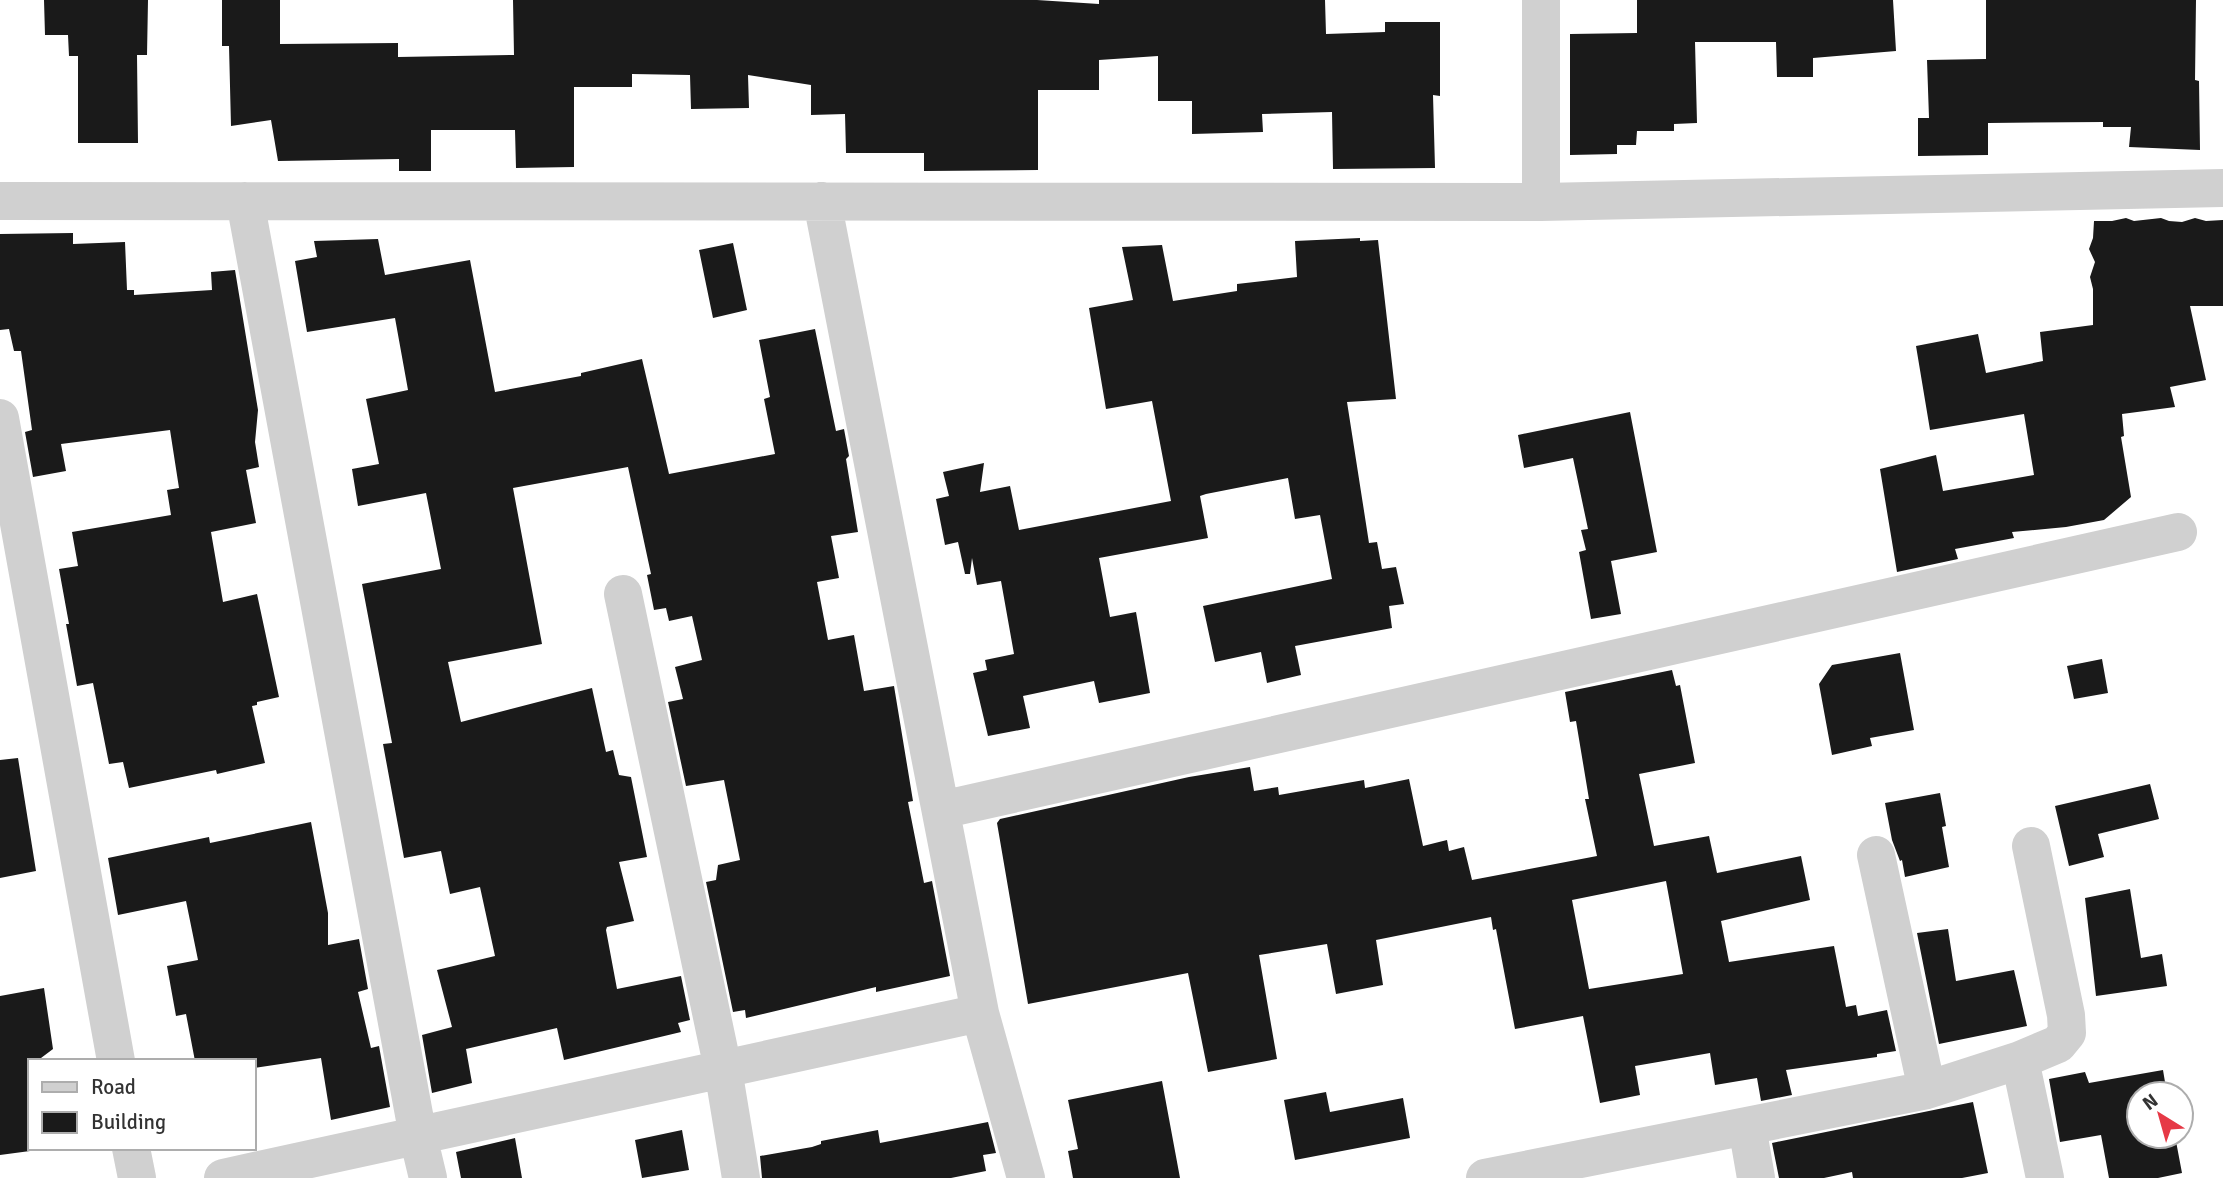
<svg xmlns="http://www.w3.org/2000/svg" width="2223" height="1178" viewBox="0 0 2223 1178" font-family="Signika,sans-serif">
  <rect width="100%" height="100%" fill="#fff"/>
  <path fill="#1a1a1a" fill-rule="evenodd" d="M 44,0 L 148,0 L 147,55 L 137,55 L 138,143 L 78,143 L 78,56 L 69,56 L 68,35 L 45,35 Z
    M 222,0 L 280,0 L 280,44 L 398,43 L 398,57 L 514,55 L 513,0 L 1037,0 L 1099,4 L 1099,0 L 1325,0 L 1326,34 L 1385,32 L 1385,22 L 1440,22 L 1440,96 L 1433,95 L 1435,168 L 1333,169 L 1332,112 L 1262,114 L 1263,132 L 1192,134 L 1192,101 L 1158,101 L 1158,56 L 1099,60 L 1099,90 L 1038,90 L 1038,170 L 924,171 L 924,153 L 846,153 L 845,114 L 811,115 L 811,85 L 748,75 L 749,108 L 691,109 L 690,75 L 632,74 L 632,87 L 574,87 L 574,167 L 516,168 L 515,130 L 431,130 L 431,171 L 399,171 L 399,159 L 278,161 L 271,120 L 231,126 L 229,46 L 222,46 Z
    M 1637,0 L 1893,0 L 1896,51 L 1813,58 L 1813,77 L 1777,77 L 1776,42 L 1695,42 L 1697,123 L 1674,124 L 1674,131 L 1637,131 L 1636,145 L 1617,145 L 1617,154 L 1570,155 L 1570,34 L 1637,33 Z
    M 1986,0 L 2196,0 L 2195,80 L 2199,81 L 2200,150 L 2129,147 L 2131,127 L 2103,127 L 2103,122 L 1988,123 L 1988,155 L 1918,156 L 1918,118 L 1929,118 L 1927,60 L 1986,59 Z
    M 2126,218 L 2134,221 L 2161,218 L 2169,221 L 2182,222 L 2195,218 L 2206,221 L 2223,220 L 2223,306 L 2190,306 L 2206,380 L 2170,387 L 2175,407 L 2122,414 L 2124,436 L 2121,437 L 2131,497 L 2104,520 L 2066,527 L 2012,532 L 2014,538 L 1955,549 L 1958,559 L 1897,572 L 1880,469 L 1936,455 L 1943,491 L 2034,475 L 2024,414 L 1930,430 L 1916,346 L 1978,334 L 1986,373 L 2043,361 L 2040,332 L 2093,325 L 2093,289 L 2090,277 L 2095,262 L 2089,249 L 2093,238 L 2094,221 L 2112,221 Z
    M 73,233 L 73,244 L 125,242 L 127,290 L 134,290 L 134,295 L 212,290 L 211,272 L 235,270 L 258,410 L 255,442 L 259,467 L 246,470 L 256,523 L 211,532 L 223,602 L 257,594 L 279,697 L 257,702 L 257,705 L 252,706 L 265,763 L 217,774 L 216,770 L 129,788 L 123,762 L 109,764 L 93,683 L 77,686 L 66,624 L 69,624 L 59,569 L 78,566 L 72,532 L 171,515 L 167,490 L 179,488 L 170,430 L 61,444 L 66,471 L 33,477 L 25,432 L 32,430 L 21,351 L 14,351 L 9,329 L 0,330 L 0,234 Z
    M 1360,238 L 1360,241 L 1378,240 L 1396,399 L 1347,402 L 1369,543 L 1377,542 L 1382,569 L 1396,567 L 1404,604 L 1389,606 L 1392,628 L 1295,646 L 1301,675 L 1267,683 L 1261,652 L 1215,662 L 1203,606 L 1332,579 L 1320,515 L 1295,519 L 1288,478 L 1206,494 L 1200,496 L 1208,538 L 1099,558 L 1110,617 L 1136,612 L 1150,693 L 1099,703 L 1094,681 L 1023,696 L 1030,728 L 988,736 L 973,673 L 987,670 L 985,660 L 1014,654 L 1001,581 L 977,585 L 972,558 L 970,574 L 965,574 L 958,542 L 945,545 L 936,499 L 949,496 L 943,472 L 984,463 L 980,492 L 1010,486 L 1019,530 L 1171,501 L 1152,401 L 1106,409 L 1089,308 L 1133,300 L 1122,247 L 1162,245 L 1173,301 L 1237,291 L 1237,284 L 1297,277 L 1295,241 Z
    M 378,239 L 385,275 L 470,260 L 495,392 L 581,376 L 581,373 L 642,359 L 669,474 L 775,454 L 764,399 L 770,397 L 759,340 L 815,329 L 836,431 L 844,429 L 849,456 L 846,459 L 858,532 L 831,536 L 839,578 L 817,582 L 828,640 L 854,635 L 864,691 L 894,686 L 913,801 L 908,802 L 924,883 L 932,881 L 950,976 L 876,992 L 876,987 L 746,1018 L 745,1010 L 733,1012 L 706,882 L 716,880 L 718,865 L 740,860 L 724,780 L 686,786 L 668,702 L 683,699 L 675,667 L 702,660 L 692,616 L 669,621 L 666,608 L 654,610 L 647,575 L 651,574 L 628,467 L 513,488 L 542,644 L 448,662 L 461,722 L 592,688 L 606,752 L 613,750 L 619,775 L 631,777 L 647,857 L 619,862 L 634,921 L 607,927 L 606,930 L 617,989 L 681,976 L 690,1020 L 678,1023 L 681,1032 L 564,1060 L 557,1028 L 466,1049 L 472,1083 L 432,1093 L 422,1035 L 452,1027 L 437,970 L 495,956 L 480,887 L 450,894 L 441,851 L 404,858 L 383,744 L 392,743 L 362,584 L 441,569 L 426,493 L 358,506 L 352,469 L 379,464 L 366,399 L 408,390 L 395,318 L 307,332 L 295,261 L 317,257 L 314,241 Z
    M 733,243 L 747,310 L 713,318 L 699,250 Z
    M 1630,412 L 1657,552 L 1611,561 L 1621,614 L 1591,619 L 1579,552 L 1586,550 L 1581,530 L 1588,529 L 1573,458 L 1524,468 L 1518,435 Z
    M 1900,653 L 1914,730 L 1870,738 L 1872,746 L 1832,755 L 1819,684 L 1832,665 Z
    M 2102,659 L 2108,693 L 2074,699 L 2067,666 Z
    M 1672,670 L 1676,686 L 1680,685 L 1695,763 L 1639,774 L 1654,846 L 1709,836 L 1717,873 L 1801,856 L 1810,900 L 1721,921 L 1729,962 L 1834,946 L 1846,1007 L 1856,1005 L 1858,1016 L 1887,1010 L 1896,1051 L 1877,1054 L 1877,1057 L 1786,1070 L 1792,1095 L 1761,1101 L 1757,1078 L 1715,1085 L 1710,1053 L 1635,1066 L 1640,1095 L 1600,1103 L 1583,1016 L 1515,1029 L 1496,929 L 1493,930 L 1491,917 L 1376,940 L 1383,985 L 1336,994 L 1327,944 L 1259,955 L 1277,1059 L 1208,1072 L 1188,973 L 1028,1004 L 997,823 L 1000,819 L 1189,777 L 1250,767 L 1254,791 L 1278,787 L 1279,795 L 1364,780 L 1365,788 L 1409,779 L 1423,846 L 1447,840 L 1449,851 L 1464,847 L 1472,880 L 1597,856 L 1585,799 L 1589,799 L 1576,721 L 1570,722 L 1565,692 ZM 1666,881 L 1683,974 L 1589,989 L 1572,900 Z
    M 18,758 L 36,871 L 0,878 L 0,760 Z
    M 2150,784 L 2159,819 L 2098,834 L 2104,857 L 2069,866 L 2055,806 Z
    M 1940,793 L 1946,826 L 1942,827 L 1949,867 L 1905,877 L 1902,860 L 1900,861 L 1892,840 L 1885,803 Z
    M 311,822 L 328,913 L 328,945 L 359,939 L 368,989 L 358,992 L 371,1048 L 379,1046 L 390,1107 L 331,1120 L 321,1058 L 254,1068 L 254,1061 L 195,1061 L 186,1014 L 176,1016 L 167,966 L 198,960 L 186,901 L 118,915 L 108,858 L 209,837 L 210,843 Z
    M 2130,889 L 2141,958 L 2162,954 L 2167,986 L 2096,996 L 2085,898 Z
    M 1948,929 L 1956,981 L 2014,970 L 2027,1026 L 1939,1044 L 1917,933 Z
    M 44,988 L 53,1049 L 37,1061 L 30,1061 L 30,1151 L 0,1155 L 0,996 Z
    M 2163,1070 L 2167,1094 L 2139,1094 L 2139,1136 L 2175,1136 L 2182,1173 L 2158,1178 L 2109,1178 L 2101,1135 L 2060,1142 L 2049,1079 L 2085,1072 L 2089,1083 Z
    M 1162,1081 L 1180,1178 L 1073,1178 L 1068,1151 L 1078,1149 L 1068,1100 Z
    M 1326,1092 L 1330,1112 L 1403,1098 L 1410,1138 L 1295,1160 L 1284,1100 Z
    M 1973,1102 L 1988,1173 L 1962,1178 L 1853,1178 L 1852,1172 L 1824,1178 L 1779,1178 L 1772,1143 Z
    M 988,1122 L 996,1153 L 983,1155 L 986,1171 L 951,1178 L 762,1178 L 760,1156 L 812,1147 L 821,1144 L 821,1141 L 878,1130 L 880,1143 Z
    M 682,1130 L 689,1170 L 642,1178 L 635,1140 Z
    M 515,1138 L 522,1178 L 461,1178 L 456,1152 Z"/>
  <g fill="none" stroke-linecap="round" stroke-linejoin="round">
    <path stroke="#d0d0d0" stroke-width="38" d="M 1541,0 L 1541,202
      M 0,201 L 1541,202 L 2223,188
      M 245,201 L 418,1136 L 428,1178
      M 822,201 L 980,1013 L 1026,1178
      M 0,418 L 116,1061
      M 623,594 L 723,1069 L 741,1178
      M 941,810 L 2178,532
      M 1876,855 L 1927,1090
      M 2020,1060 L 2045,1178
      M 1747,1126 L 1756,1178
      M 131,1148 L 137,1178
      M 223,1178 L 980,1013
      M 1485,1178 L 1927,1090 L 2020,1060 L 2058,1044 L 2067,1033 L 2066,1015 L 2031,846"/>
  </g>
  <rect x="28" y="1059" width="228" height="91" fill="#ffffff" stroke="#adadad" stroke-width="2"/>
  <rect x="42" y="1082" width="35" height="10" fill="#d0d0d0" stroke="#adadad" stroke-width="2"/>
  <text x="91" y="1094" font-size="21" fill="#333333">Road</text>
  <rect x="42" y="1112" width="35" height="21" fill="#1a1a1a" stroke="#adadad" stroke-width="2"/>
  <text x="91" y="1129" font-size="21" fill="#333333">Building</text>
  <g transform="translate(2160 1115) rotate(323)"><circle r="33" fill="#ffffff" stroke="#adadad" stroke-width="2"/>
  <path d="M0-5L12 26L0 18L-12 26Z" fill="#e63946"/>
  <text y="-10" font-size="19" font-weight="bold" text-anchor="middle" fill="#333333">N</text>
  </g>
</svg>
